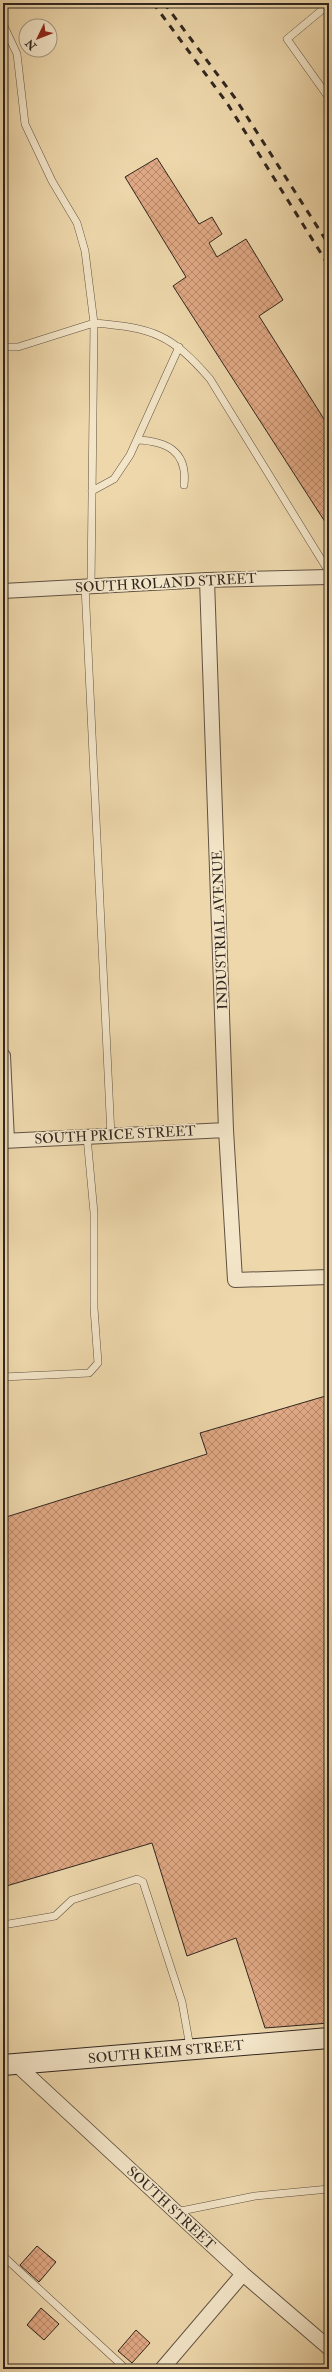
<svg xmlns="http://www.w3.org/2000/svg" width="332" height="2372" viewBox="0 0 332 2372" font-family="'IM FELL Double Pica',serif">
  <defs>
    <pattern id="building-cross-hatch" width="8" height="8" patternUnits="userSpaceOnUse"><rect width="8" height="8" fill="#e0a884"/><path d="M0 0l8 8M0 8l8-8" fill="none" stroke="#b6896b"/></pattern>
  </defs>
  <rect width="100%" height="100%" fill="#edd7ab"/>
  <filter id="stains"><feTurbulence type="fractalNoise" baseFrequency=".005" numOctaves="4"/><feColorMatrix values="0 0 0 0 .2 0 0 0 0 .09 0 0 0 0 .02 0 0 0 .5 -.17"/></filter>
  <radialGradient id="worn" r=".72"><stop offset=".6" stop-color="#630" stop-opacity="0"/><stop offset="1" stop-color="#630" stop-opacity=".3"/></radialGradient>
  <path fill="url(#building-cross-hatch)" stroke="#31261f" d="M 157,158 L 199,224 L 212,217 L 222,234 L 209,243 L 217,257 L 246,239 L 283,300 L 259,316 L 329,427 L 329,528 L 173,286 L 186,277 L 125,177 Z
    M 329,1395 L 329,2023 L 265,2028 L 236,1938 L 187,1956 L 152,1843 L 3,1887 L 3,1518 L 207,1454 L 200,1433 Z
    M 37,2246 L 56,2262 L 39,2282 L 20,2265 Z
    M 41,2308 L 59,2324 L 44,2340 L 27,2325 Z
    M 136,2330 L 150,2343 L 132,2363 L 118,2351 Z"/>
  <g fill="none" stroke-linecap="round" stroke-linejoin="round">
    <defs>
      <path id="lane" d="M 328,5 L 287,39 L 329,98
        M 3,24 L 17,54 L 25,124 L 52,181 L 77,223 L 85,251 L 94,323 L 18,347 L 3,347
        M 137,440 C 166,441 188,451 184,485
        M 92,491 L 114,479 L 130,455 L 179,347
        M 85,586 L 111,1136
        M 91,586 L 94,323 C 153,328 171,334 210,379 L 329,572
        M 3,1377 L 89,1373 L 98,1363 L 94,1308 L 94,1213 L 87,1137
        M 3,1925 L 55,1916 L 72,1900 L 137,1879 L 143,1882 L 182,2002 L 190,2047
        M 176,2212 L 255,2196 L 329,2189
        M 3,2256 L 126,2369"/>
      <path id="street" d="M 207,580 L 226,1130 L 235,1280 L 329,1277
        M 3,591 L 207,580 L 329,577
        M 3,1056 L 7,1141
        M 3,1141 L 226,1130
        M 16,2064 L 243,2274 L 329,2348
        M 162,2369 L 243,2274"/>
      <path id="secondary" d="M 3,2065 L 329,2038"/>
    </defs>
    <use href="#lane" stroke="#605242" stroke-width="8"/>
    <use href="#street" stroke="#605242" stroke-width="16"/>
    <use href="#secondary" stroke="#31261f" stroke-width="22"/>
    <use href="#lane" stroke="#f3e5c8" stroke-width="7"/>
    <use href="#street" stroke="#f3e5c8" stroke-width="14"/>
    <use href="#secondary" stroke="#f3e5c8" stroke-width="20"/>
    <path stroke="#31261f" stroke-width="3" stroke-dasharray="7 7" stroke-linecap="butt" d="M 153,3 L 227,103 L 329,266
      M 164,3 L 235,98 L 329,245
      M 321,3 L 329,6"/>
  </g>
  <g text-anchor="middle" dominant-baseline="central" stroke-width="3.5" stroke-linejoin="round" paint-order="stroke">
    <g font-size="14" fill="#31261f" stroke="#f3e5c8">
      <text transform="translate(166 583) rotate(-3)">SOUTH ROLAND STREET</text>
      <text transform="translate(220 930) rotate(-92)">INDUSTRIAL AVENUE</text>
      <text transform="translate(115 1135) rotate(-3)">SOUTH PRICE STREET</text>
      <text transform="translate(166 2052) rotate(-5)">SOUTH KEIM STREET</text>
      <text transform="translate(171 2208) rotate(43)">SOUTH STREET</text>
    </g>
  </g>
  <rect width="332" height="2372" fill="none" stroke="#edd7ab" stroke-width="16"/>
  <rect x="4" y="4" width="324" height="2364" fill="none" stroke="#31261f" stroke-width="2"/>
  <rect x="8" y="8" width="316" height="2356" fill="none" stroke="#31261f"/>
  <g transform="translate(38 38) rotate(227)"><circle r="19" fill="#f3e5c8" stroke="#a59984"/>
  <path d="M0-3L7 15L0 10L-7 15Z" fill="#8f2418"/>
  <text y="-6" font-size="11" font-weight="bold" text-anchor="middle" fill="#31261f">N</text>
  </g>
  <rect width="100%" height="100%" filter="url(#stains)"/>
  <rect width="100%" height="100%" fill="url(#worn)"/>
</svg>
